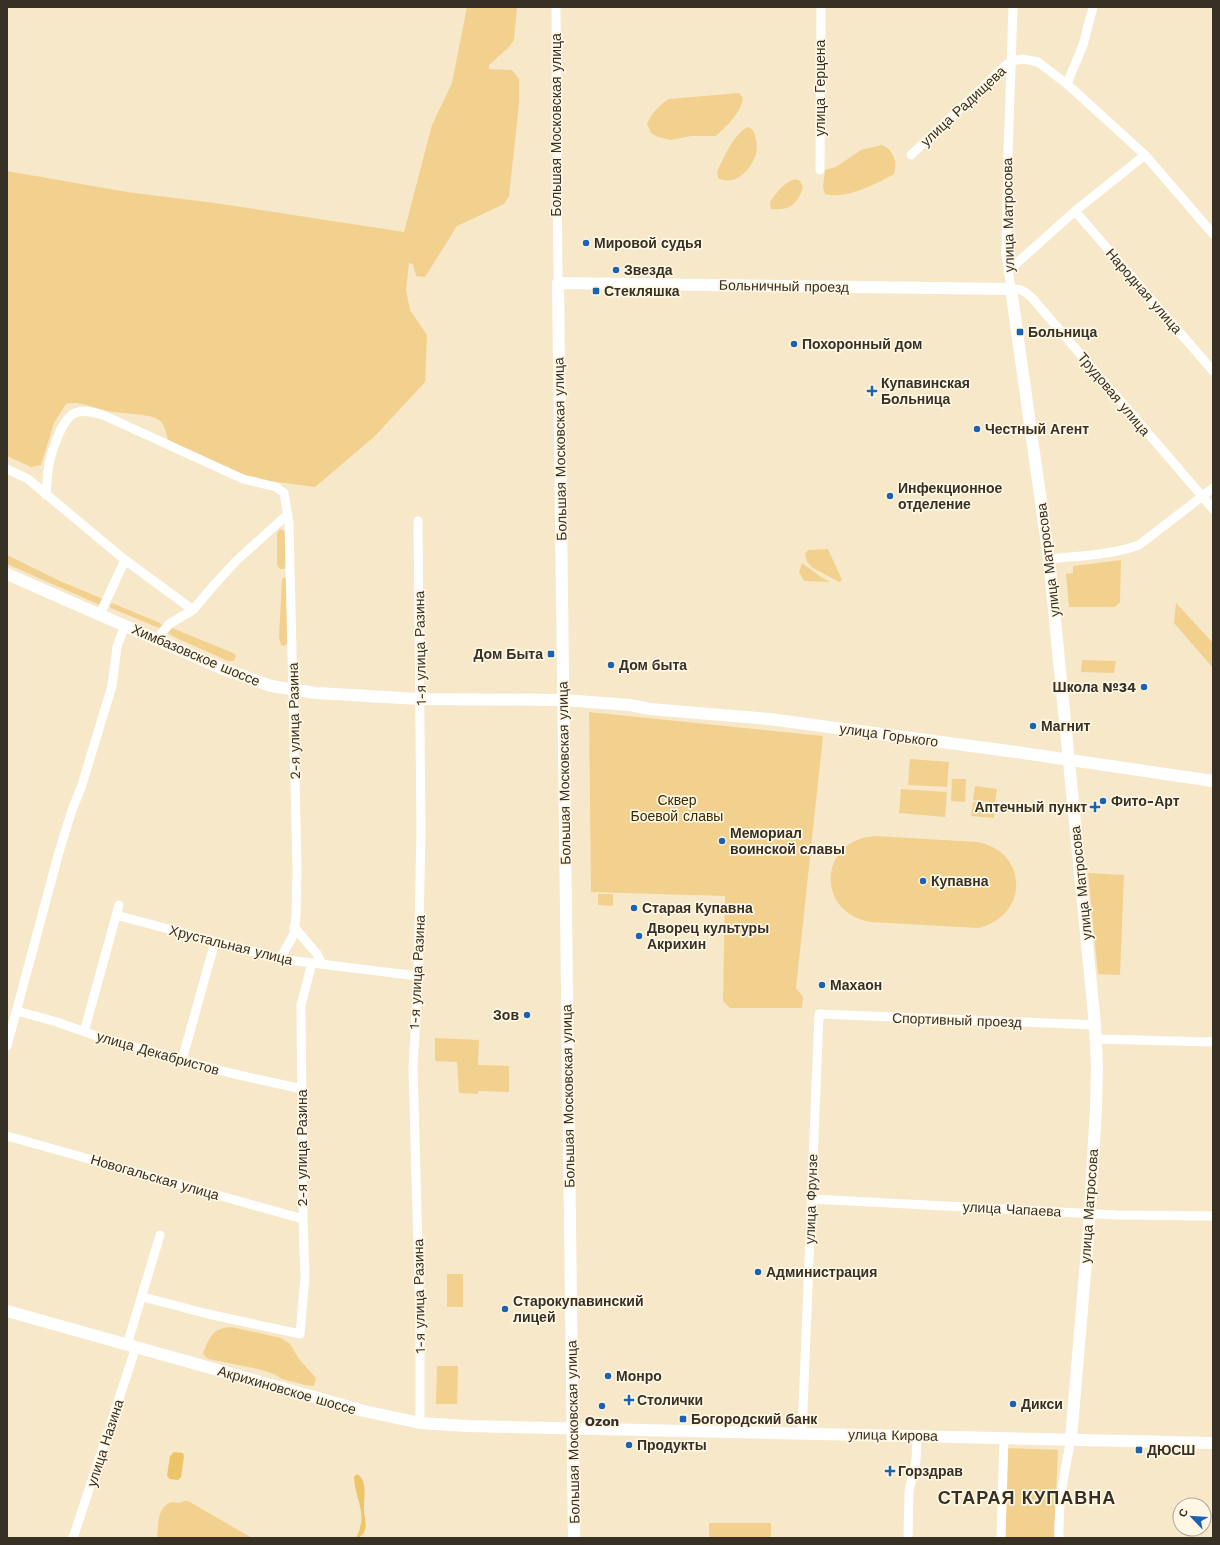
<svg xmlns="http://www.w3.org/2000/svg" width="1220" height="1545" viewBox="0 0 1220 1545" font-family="'Work Sans',sans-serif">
  <rect width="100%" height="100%" fill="#f7e8c9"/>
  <path fill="#f2d18e" d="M 467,7 L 517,7 L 514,40 L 509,47 L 489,65 L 489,69 L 512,70 L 519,79 L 519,104 L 509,196 L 504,204 L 457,226 L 425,277 L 416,276 L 413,264 L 409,263 L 406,290 L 410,310 L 427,335 L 425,382 L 374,437 L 315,487 L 247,478 L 168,440 C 166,434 165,424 159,420 C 149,413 121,414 108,411 C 94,408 79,400 66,404 L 54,423 L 41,465 L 31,467 L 7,456 L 7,171 L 127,192 L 215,203 L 404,232 L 432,125 L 452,83 Z
    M 739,93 L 743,98 C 740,115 727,125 716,136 L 691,136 L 671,140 L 658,137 L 651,133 L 647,124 C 652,113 659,105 669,99 Z
    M 748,127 L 753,130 C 756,137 758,147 756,154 C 751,170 735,187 718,178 L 717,172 C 723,159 734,133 748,127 Z
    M 882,145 C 895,151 897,162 894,174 C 877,184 844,200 825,194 L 823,187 L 825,170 L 836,167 L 861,150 Z
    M 795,179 L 800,181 L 803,187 C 798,204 790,211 771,209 L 770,202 C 777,192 783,183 795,179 Z
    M 280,529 L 285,531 L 286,564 L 284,569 L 280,569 L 277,565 L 277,534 Z
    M 828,549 L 842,580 L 839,582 L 813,568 L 807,562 L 805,554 L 808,550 Z
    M 7,555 L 60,581 L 103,599 L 100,605 L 7,564 Z
    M 1121,560 L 1120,602 L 1115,607 L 1069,607 L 1066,574 L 1073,573 L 1073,566 Z
    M 802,563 L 821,577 L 830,582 L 804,581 L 799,572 Z
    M 284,577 L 287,579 L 287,643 L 284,646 L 281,645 L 279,637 L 282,580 Z
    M 112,603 L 160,623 L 162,626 L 159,628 L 111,608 L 110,605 Z
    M 1176,603 L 1213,643 L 1213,668 L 1174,623 Z
    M 172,628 L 233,653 L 236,656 L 234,661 L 228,661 L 174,637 L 168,633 Z
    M 1082,660 L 1116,661 L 1114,673 L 1081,672 Z
    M 589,712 L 823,736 L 796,988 L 803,997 L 802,1008 L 730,1008 L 723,1001 L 725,896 L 591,892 Z
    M 910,759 L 949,762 L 947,787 L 908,785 Z
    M 952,779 L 966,779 L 965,802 L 951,801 Z
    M 975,786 L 997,789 L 995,803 L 973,800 Z
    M 901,789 L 947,792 L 945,817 L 899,813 Z
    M 973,802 L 995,804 L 994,818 L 971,816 Z
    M 876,836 L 977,842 C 1028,851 1030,915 979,928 L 871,922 C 814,913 819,838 876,836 Z
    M 1088,873 L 1124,875 L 1120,975 L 1098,974 Z
    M 598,894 L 613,894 L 613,906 L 598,905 Z
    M 435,1038 L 479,1040 L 478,1065 L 509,1066 L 509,1092 L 478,1091 L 478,1094 L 459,1093 L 457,1062 L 435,1061 Z
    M 447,1274 L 463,1274 L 463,1307 L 447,1307 Z
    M 231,1327 L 281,1338 L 290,1344 L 299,1359 L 316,1378 L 314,1386 L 305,1385 L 282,1379 L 274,1374 L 258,1369 L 208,1359 L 203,1354 C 209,1337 213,1328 231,1327 Z
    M 437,1366 L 458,1366 L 457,1404 L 436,1404 Z
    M 1007,1448 L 1058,1450 L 1054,1538 L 1004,1538 Z
    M 184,1501 L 188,1501 L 252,1538 L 157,1538 C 159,1524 156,1509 171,1502 L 179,1503 Z
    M 709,1523 L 771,1523 L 771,1538 L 709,1538 Z"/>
  <path fill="#eec468" d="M 174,1452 L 183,1453 L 184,1456 L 181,1477 L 178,1480 L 170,1479 L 167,1476 L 170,1456 Z
    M 357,1474 C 369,1481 363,1500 364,1510 C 364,1517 367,1524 365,1530 C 364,1533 361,1536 359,1538 L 356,1538 C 369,1513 355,1501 354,1477 Z"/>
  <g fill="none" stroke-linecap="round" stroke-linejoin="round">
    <path stroke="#fff" stroke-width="9" d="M 556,7 L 558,283
      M 1013,7 L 1008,154 L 1006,253 L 1011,289 C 1021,288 1026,292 1033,299 L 1213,509
      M 1067,84 L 1083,45 L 1093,7
      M 911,155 L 1006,65 L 1012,61 L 1023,59 L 1038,62 L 1067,84 L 1145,155 L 1213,234
      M 820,170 L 821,7
      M 1075,211 L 1213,371
      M 1008,271 L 1075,211 L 1145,155
      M 7,469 L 28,479 L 125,560 L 193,610
      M 46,495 C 47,487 47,478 48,470 C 50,456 61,419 75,413 C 84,409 95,413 103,415 L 243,479 L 276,487 L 284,493 L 289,523 L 297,870 L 296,916 L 294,934 L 280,959
      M 418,521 L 421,831 L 418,976 L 413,1068 L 420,1320 L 420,1423
      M 1049,559 C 1077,556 1112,555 1139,545 L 1213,488
      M 100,614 L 125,560
      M 157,639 L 169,624 L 193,610 L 214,585 L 236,561 L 288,514
      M 116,915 L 280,959 L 418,976
      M 294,927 L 317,954 L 322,964
      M 17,1011 L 57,1022 L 102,1038 L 230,1073 L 302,1089
      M 84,1032 L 119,905
      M 1096,1039 L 1213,1042
      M 7,1046 L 59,852 L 72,810 L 81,788 L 112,686 L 117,647 L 125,625
      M 182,1060 L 215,942
      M 7,1136 L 303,1219
      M 811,1199 L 1117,1215 L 1213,1216
      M 143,1297 L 208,1314 L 300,1334 L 305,1276 L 303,1219 L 301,1005 L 312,963
      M 127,1345 L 160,1235
      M 802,1433 L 819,1014 L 1095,1025
      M 73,1538 L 136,1347
      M 908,1538 L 909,1491 L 916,1461 L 917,1436
      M 1001,1538 L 1004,1438
      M 1059,1538 C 1058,1502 1064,1474 1071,1439"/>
    <path stroke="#fff" stroke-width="12" d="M 7,574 L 221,668 L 271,686 L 316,693 L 420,699 L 563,700 L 630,705 L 650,709 L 769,719 L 829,727 L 1016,752 L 1213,781
      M 7,1311 L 364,1411 L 420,1423 L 467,1426 L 1213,1443
      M 574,1538 L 558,283 L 1011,289 L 1049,559 L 1095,1025 L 1097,1067 L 1096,1108 L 1089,1226 L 1071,1439"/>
  </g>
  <g fill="#1b62b2" stroke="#fff6e3" stroke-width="1.5">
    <circle cx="586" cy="243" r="4"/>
    <circle cx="616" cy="270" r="4"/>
    <rect x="592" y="287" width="8" height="8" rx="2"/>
    <rect x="1016" y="328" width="8" height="8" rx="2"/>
    <circle cx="794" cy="344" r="4"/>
    <path d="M870 385h4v4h4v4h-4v4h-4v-4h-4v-4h4z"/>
    <circle cx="977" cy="429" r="4"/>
    <circle cx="890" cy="496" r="4"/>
    <rect x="547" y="650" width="8" height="8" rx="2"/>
    <circle cx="611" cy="665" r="4"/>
    <circle cx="1144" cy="687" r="4"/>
    <circle cx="1033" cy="726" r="4"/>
    <circle cx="1103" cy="801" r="4"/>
    <path d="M1093 801h4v4h4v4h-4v4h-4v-4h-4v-4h4z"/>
    <circle cx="722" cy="841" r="4"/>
    <circle cx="923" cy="881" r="4"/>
    <circle cx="634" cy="908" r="4"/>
    <circle cx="639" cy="936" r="4"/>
    <circle cx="822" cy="985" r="4"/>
    <circle cx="527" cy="1015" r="4"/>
    <circle cx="758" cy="1272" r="4"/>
    <circle cx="505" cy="1309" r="4"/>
    <circle cx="608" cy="1376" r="4"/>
    <path d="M627 1394h4v4h4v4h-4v4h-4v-4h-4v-4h4z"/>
    <circle cx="1013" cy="1404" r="4"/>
    <circle cx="602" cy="1406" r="4"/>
    <rect x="679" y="1415" width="8" height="8" rx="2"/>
    <circle cx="629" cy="1445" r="4"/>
    <rect x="1135" y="1446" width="8" height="8" rx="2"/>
    <path d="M888 1465h4v4h4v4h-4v4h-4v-4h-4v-4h4z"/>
  </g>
  <g text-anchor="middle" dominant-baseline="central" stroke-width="3.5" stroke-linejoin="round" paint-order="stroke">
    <g font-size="14" fill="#373125" stroke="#fff6e3">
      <text transform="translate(820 88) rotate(-90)">улица Герцена</text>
      <text transform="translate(963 106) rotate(-43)">улица Радищева</text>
      <text transform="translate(556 125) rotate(-90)">Большая Московская улица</text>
      <text transform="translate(1008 215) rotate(-91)">улица Матросова</text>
      <text transform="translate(784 286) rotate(1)">Больничный проезд</text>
      <text transform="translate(1144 291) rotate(49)">Народная улица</text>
      <text transform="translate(1114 394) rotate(50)">Трудовая улица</text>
      <text transform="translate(560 449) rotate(-91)">Большая Московская улица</text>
      <text transform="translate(1048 560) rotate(-97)">улица Матросова</text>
      <text transform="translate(420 648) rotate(-91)">1-я улица Разина</text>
      <text transform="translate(196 655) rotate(23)">Химбазовское шоссе</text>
      <text transform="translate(294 721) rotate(-91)">2-я улица Разина</text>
      <text transform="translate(889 735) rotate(8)">улица Горького</text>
      <text transform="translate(564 773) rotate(-91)">Большая Московская улица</text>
      <text transform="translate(1081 883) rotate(-96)">улица Матросова</text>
      <text transform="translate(231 945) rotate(14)">Хрустальная улица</text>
      <text transform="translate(417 972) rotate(-87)">1-я улица Разина</text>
      <text transform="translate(957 1020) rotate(2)">Спортивный проезд</text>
      <text transform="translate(158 1053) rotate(16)">улица Декабристов</text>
      <text transform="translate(568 1096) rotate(-91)">Большая Московская улица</text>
      <text transform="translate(302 1148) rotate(-90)">2-я улица Разина</text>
      <text transform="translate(155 1177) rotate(16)">Новогальская улица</text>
      <text transform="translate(811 1199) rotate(-88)">улица Фрунзе</text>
      <text transform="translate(1089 1206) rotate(-86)">улица Матросова</text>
      <text transform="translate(1012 1209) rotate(3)">улица Чапаева</text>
      <text transform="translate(419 1296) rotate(-91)">1-я улица Разина</text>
      <text transform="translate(287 1390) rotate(16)">Акрихиновское шоссе</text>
      <text transform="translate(573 1432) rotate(-91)">Большая Московская улица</text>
      <text transform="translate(893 1435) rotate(1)">улица Кирова</text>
      <text transform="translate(105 1443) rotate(-72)">улица Назина</text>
    </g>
    <g font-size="14" font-weight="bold" fill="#373125" stroke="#fff6e3" text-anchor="start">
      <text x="594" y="243">Мировой судья</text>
      <text x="624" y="270">Звезда</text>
      <text x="604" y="291">Стекляшка</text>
      <text x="1028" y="332">Больница</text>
      <text x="802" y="344">Похоронный дом</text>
      <text x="881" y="383">Купавинская<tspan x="881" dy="16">Больница</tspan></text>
      <text x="985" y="429">Честный Агент</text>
      <text x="898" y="488">Инфекционное<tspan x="898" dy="16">отделение</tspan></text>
      <text x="543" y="654" text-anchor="end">Дом Быта</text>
      <text x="619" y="665">Дом быта</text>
      <text x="1136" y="687" text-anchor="end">Школа №34</text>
      <text x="1041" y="726">Магнит</text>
      <text x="1111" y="801">Фито-Арт</text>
      <text x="1087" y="807" text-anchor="end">Аптечный пункт</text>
      <text x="730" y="833">Мемориал<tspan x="730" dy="16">воинской славы</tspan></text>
      <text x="931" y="881">Купавна</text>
      <text x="642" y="908">Старая Купавна</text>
      <text x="647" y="928">Дворец культуры<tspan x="647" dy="16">Акрихин</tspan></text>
      <text x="830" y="985">Махаон</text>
      <text x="519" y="1015" text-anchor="end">Зов</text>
      <text x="766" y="1272">Администрация</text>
      <text x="513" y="1301">Старокупавинский<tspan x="513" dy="16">лицей</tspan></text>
      <text x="616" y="1376">Монро</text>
      <text x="637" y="1400">Столички</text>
      <text x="1021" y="1404">Дикси</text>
      <text x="691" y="1419">Богородский банк</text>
      <text x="602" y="1421" text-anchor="middle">Ozon</text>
      <text x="637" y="1445">Продукты</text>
      <text x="1147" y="1450">ДЮСШ</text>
      <text x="898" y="1471">Горздрав</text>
    </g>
    <g font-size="14" fill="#3b2a01" stroke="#fff6e3">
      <text x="677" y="800">Сквер<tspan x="677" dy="16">Боевой славы</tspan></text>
    </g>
    <g font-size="18" font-weight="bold" letter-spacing="1" fill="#373125" stroke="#fff6e3">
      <text x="1027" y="1497">СТАРАЯ КУПАВНА</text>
    </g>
  </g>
  <rect width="1220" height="1545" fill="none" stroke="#373125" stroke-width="16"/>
  <g transform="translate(1192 1517) rotate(295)"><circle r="19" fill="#fff6e3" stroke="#afa797"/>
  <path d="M0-3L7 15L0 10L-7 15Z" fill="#1b62b2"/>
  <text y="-6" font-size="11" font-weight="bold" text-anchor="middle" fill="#373125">С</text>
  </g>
</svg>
